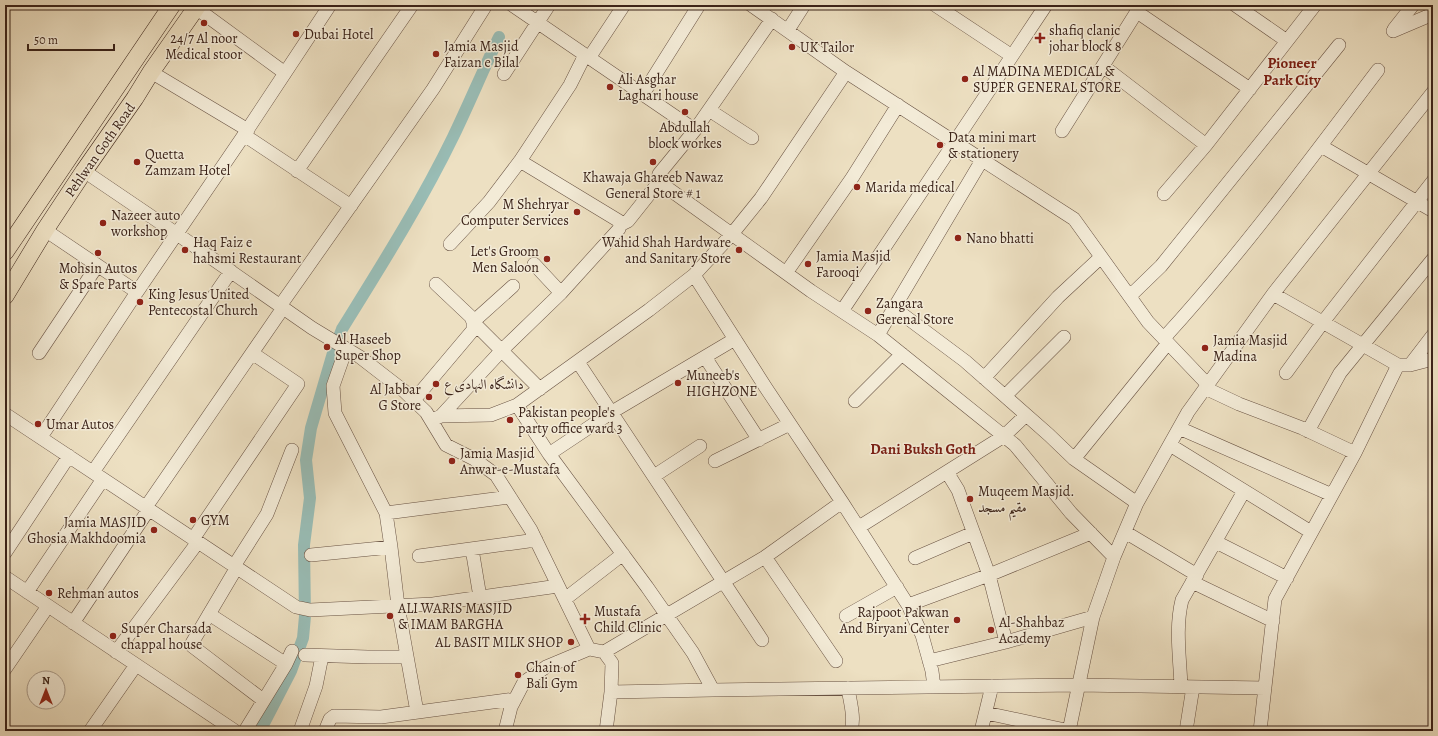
<svg xmlns="http://www.w3.org/2000/svg" width="1438" height="736" viewBox="0 0 1438 736" font-family="Alegreya,Amiri,serif">
  <rect width="100%" height="100%" fill="#ede0c2"/>
  <filter id="stains"><feTurbulence type="fractalNoise" baseFrequency=".005" numOctaves="4"/><feColorMatrix values="0 0 0 0 .2 0 0 0 0 .09 0 0 0 0 .02 0 0 0 .5 -.17"/></filter>
  <radialGradient id="worn" r=".72"><stop offset=".6" stop-color="#630" stop-opacity="0"/><stop offset="1" stop-color="#630" stop-opacity=".3"/></radialGradient>
  <g fill="none" stroke-linecap="round" stroke-linejoin="round">
    <path stroke="#99bdb6" stroke-width="12" d="M 260,731 L 291,671 L 303,638 L 305,616 L 304,545 L 310,498 L 306,460 L 311,428 L 333,353 L 342,329 C 381,266 421,203 453,137 C 469,104 483,70 499,37"/>
    <defs>
      <path id="minor" d="M 512,5 L 695,130
        M 751,5 L 846,72 L 1074,219 L 1148,322 L 1208,385
        M 935,5 L 1012,56
        M 1235,5 L 1287,41
        M 196,8 L 285,73
        M 1137,12 L 1250,89
        M 772,19 L 695,130 L 659,174 L 658,178 L 659,182 L 811,291 L 878,335 L 1015,445 L 1071,513 L 1114,557
        M 1394,29 L 1413,5
        M 788,30 L 804,5
        M 1393,31 L 1433,14
        M 589,58 L 624,5
        M 1103,66 L 1206,145
        M 151,72 L 248,130
        M 504,74 L 549,5
        M 643,94 L 699,5
        M 709,110 L 752,138
        M 1062,131 L 1141,5
        M 244,135 L 351,206
        M 1321,146 L 1433,211
        M 84,171 L 177,234 L 312,328 L 360,357 L 404,391 L 426,412 L 446,445 L 474,459 L 496,475 L 531,530 L 589,649 L 604,652 L 612,663 L 611,692 L 606,731
        M 297,171 L 412,5
        M 1164,194 L 1206,145 L 1315,5
        M 620,225 L 628,221 L 659,182
        M 45,230 L 137,292
        M 450,244 L 489,202 L 520,161 L 570,85 L 585,55
        M 534,264 L 561,293
        M 786,273 L 852,178 L 898,105
        M 694,275 L 766,388 L 842,502 L 908,605 L 922,635 L 932,671 L 934,687
        M 513,286 L 473,322 L 540,389
        M 1273,294 L 1398,365 L 1410,365 L 1433,359
        M 1130,296 L 1161,266 L 1339,45
        M 280,306 L 433,89 L 486,5
        M 894,308 L 965,361 L 1049,435 L 1074,459 L 1137,503
        M 842,311 L 1046,5
        M 878,335 L 982,160
        M 1164,338 C 1241,254 1309,161 1378,70
        M 346,349 L 333,386 L 335,413 L 386,513 L 391,547 L 398,606 L 417,712
        M 39,353 L 97,266
        M 705,357 L 759,440
        M 578,362 L 762,640
        M 1410,365 L 1433,335
        M 1286,373 L 1323,322 L 1433,181
        M 984,378 L 1058,297 L 1101,257
        M 1205,388 L 1239,404 L 1302,428 L 1355,453
        M 1005,396 L 1064,337
        M 414,400 L 473,330 L 473,322 L 471,317 L 436,284
        M 855,401 L 902,354
        M 517,405 L 549,454 L 647,587 L 693,653 L 713,690
        M 5,414 L 296,607 L 310,610 L 433,604 L 558,586
        M 441,416 L 502,350 L 561,293 L 619,229 L 620,225 L 619,221 L 520,161
        M 432,420 L 441,416 L 491,415 L 517,405 L 649,310 L 694,275 L 732,234 L 761,198 L 846,72
        M 1179,428 L 1332,495
        M 1308,431 L 1340,373 L 1433,259
        M 41,437 L 137,292 L 244,135 L 330,5
        M 1170,445 L 1311,532
        M 549,454 L 612,412 L 735,339
        M 1074,459 L 1168,343
        M 715,461 L 790,424
        M 93,472 L 231,271
        M 947,472 L 958,490 L 989,575 L 1006,642
        M 654,476 L 700,446
        M 146,507 L 283,308
        M 386,513 L 510,497
        M 859,527 L 1004,436 L 1026,415
        M 1125,532 L 1197,575
        M 193,539 L 298,384 L 252,353
        M 1216,542 L 1287,578
        M 472,549 L 480,597
        M 5,553 L 69,456
        M 311,555 L 391,547
        M 419,556 L 536,540
        M 765,557 L 836,661
        M 915,558 L 973,533
        M 234,566 L 267,514 L 292,450
        M 237,567 L 192,643 L 192,646 L 263,700
        M 5,577 L 235,731
        M 1192,582 L 1273,621
        M 27,592 L 103,479
        M 565,599 L 623,554
        M 908,605 L 989,575 L 1091,533
        M 209,614 L 286,664
        M 846,616 L 897,587
        M 73,623 L 149,509
        M 116,652 L 198,542
        M 604,652 L 765,557 L 842,502
        M 305,655 L 368,657 L 407,657
        M 929,661 L 1006,642 L 1093,617
        M 5,669 L 48,606
        M 1181,687 C 1180,658 1175,628 1182,600 L 1244,491
        M 848,688 C 850,702 855,717 851,731
        M 611,692 L 713,690 L 1078,685 L 1265,688
        M 986,713 L 1070,731
        M 90,731 L 136,665
        M 245,731 L 286,664 L 292,651
        M 300,731 L 316,686 L 322,656
        M 325,731 L 330,719 L 334,716 L 381,717 L 515,699
        M 505,731 L 511,707 L 524,682 L 546,667 L 589,649
        M 981,731 L 992,686
        M 1069,731 L 1093,617 L 1114,557 L 1137,503 L 1188,412 L 1273,294 L 1433,92
        M 1186,731 L 1193,687
        M 1260,731 L 1275,599 L 1355,453 L 1398,365"/>
      <path id="major" d="M 5,252 L 172,5
        M 5,296 L 45,230 L 84,171 L 135,98 L 151,72 L 198,5"/>
    </defs>
    <use href="#minor" stroke="#685243" stroke-width="14"/>
    <use href="#major" stroke="#3b2319" stroke-width="18"/>
    <use href="#minor" stroke="#f3ebd7" stroke-width="13"/>
    <use href="#major" stroke="#ede0c2" stroke-width="17"/>
  </g>
  <g fill="#8f2418" stroke="#f3ebd7" stroke-width="1.5">
    <circle cx="204" cy="23" r="4"/>
    <circle cx="296" cy="34" r="4"/>
    <path d="M1038 32h4v4h4v4h-4v4h-4v-4h-4v-4h4z"/>
    <circle cx="792" cy="47" r="4"/>
    <circle cx="436" cy="54" r="4"/>
    <circle cx="965" cy="79" r="4"/>
    <circle cx="610" cy="87" r="4"/>
    <circle cx="685" cy="112" r="4"/>
    <circle cx="940" cy="145" r="4"/>
    <circle cx="137" cy="162" r="4"/>
    <circle cx="653" cy="162" r="4"/>
    <circle cx="857" cy="187" r="4"/>
    <circle cx="577" cy="212" r="4"/>
    <circle cx="103" cy="223" r="4"/>
    <circle cx="958" cy="238" r="4"/>
    <circle cx="185" cy="250" r="4"/>
    <circle cx="739" cy="250" r="4"/>
    <circle cx="98" cy="253" r="4"/>
    <circle cx="547" cy="259" r="4"/>
    <circle cx="808" cy="264" r="4"/>
    <circle cx="140" cy="302" r="4"/>
    <circle cx="868" cy="311" r="4"/>
    <circle cx="327" cy="347" r="4"/>
    <circle cx="1205" cy="348" r="4"/>
    <circle cx="678" cy="383" r="4"/>
    <circle cx="436" cy="384" r="4"/>
    <circle cx="429" cy="397" r="4"/>
    <circle cx="510" cy="420" r="4"/>
    <circle cx="38" cy="424" r="4"/>
    <circle cx="452" cy="461" r="4"/>
    <circle cx="970" cy="499" r="4"/>
    <circle cx="193" cy="520" r="4"/>
    <circle cx="154" cy="530" r="4"/>
    <circle cx="49" cy="593" r="4"/>
    <circle cx="390" cy="616" r="4"/>
    <path d="M583 613h4v4h4v4h-4v4h-4v-4h-4v-4h4z"/>
    <circle cx="957" cy="620" r="4"/>
    <circle cx="991" cy="630" r="4"/>
    <circle cx="113" cy="636" r="4"/>
    <circle cx="571" cy="642" r="4"/>
    <circle cx="518" cy="675" r="4"/>
  </g>
  <g text-anchor="middle" dominant-baseline="central" stroke-width="3" stroke-linejoin="round" paint-order="stroke">
    <g font-size="14" fill="#3b2319" stroke="#f3ebd7" text-anchor="start">
      <text x="1049" y="30">shafiq clanic<tspan x="1049" dy="16">johar block 8</tspan></text>
      <text x="304" y="34">Dubai Hotel</text>
      <text x="204" y="38" text-anchor="middle">24/7 Al noor<tspan x="204" dy="16">Medical stoor</tspan></text>
      <text x="444" y="46">Jamia Masjid<tspan x="444" dy="16">Faizan e Bilal</tspan></text>
      <text x="800" y="47">UK Tailor</text>
      <text x="973" y="71">Al MADINA MEDICAL &amp;<tspan x="973" dy="16">SUPER GENERAL STORE</tspan></text>
      <text x="618" y="79">Ali Asghar<tspan x="618" dy="16">Laghari house</tspan></text>
      <text x="685" y="127" text-anchor="middle">Abdullah<tspan x="685" dy="16">block workes</tspan></text>
      <text x="948" y="137">Data mini mart<tspan x="948" dy="16">&amp; stationery</tspan></text>
      <text x="145" y="154">Quetta<tspan x="145" dy="16">Zamzam Hotel</tspan></text>
      <text x="653" y="177" text-anchor="middle">Khawaja Ghareeb Nawaz<tspan x="653" dy="16">General Store # 1</tspan></text>
      <text x="865" y="187">Marida medical</text>
      <text x="569" y="204" text-anchor="end">M Shehryar<tspan x="569" dy="16">Computer Services</tspan></text>
      <text x="111" y="215">Nazeer auto<tspan x="111" dy="16">workshop</tspan></text>
      <text x="966" y="238">Nano bhatti</text>
      <text x="193" y="242">Haq Faiz e<tspan x="193" dy="16">hahsmi Restaurant</tspan></text>
      <text x="731" y="242" text-anchor="end">Wahid Shah Hardware<tspan x="731" dy="16">and Sanitary Store</tspan></text>
      <text x="539" y="251" text-anchor="end">Let's Groom<tspan x="539" dy="16">Men Saloon</tspan></text>
      <text x="816" y="256">Jamia Masjid<tspan x="816" dy="16">Farooqi</tspan></text>
      <text x="98" y="268" text-anchor="middle">Mohsin Autos<tspan x="98" dy="16">&amp; Spare Parts</tspan></text>
      <text x="148" y="294">King Jesus United<tspan x="148" dy="16">Pentecostal Church</tspan></text>
      <text x="876" y="303">Zangara<tspan x="876" dy="16">Gerenal Store</tspan></text>
      <text x="335" y="339">Al Haseeb<tspan x="335" dy="16">Super Shop</tspan></text>
      <text x="1213" y="340">Jamia Masjid<tspan x="1213" dy="16">Madina</tspan></text>
      <text x="686" y="375">Muneeb's<tspan x="686" dy="16">HIGHZONE</tspan></text>
      <text x="444" y="384">دانشگاہ الہادی ع</text>
      <text x="421" y="389" text-anchor="end">Al Jabbar<tspan x="421" dy="16">G Store</tspan></text>
      <text x="518" y="412">Pakistan people's<tspan x="518" dy="16">party office ward 3</tspan></text>
      <text x="46" y="424">Umar Autos</text>
      <text x="460" y="453">Jamia Masjid<tspan x="460" dy="16">Anwar-e-Mustafa</tspan></text>
      <text x="978" y="491">Muqeem Masjid.<tspan x="978" dy="16">مقیم مسجد</tspan></text>
      <text x="201" y="520">GYM</text>
      <text x="146" y="522" text-anchor="end">Jamia MASJID<tspan x="146" dy="16">Ghosia Makhdoomia</tspan></text>
      <text x="57" y="593">Rehman autos</text>
      <text x="398" y="608">ALI WARIS MASJID<tspan x="398" dy="16">&amp; IMAM BARGHA</tspan></text>
      <text x="594" y="611">Mustafa<tspan x="594" dy="16">Child Clinic</tspan></text>
      <text x="949" y="612" text-anchor="end">Rajpoot Pakwan<tspan x="949" dy="16">And Biryani Center</tspan></text>
      <text x="999" y="622">Al-Shahbaz<tspan x="999" dy="16">Academy</tspan></text>
      <text x="121" y="628">Super Charsada<tspan x="121" dy="16">chappal house</tspan></text>
      <text x="563" y="642" text-anchor="end">AL BASIT MILK SHOP</text>
      <text x="526" y="667">Chain of<tspan x="526" dy="16">Bali Gym</tspan></text>
    </g>
    <g font-size="14" fill="#3b2319" stroke="#f3ebd7">
      <text transform="translate(100 150) rotate(-55)">Pehlwan Goth Road</text>
    </g>
    <g font-size="15" font-weight="bold" fill="#7a1f14" stroke="#f3ebd7">
      <text x="1292" y="63">Pioneer<tspan x="1292" dy="17">Park City</tspan></text>
      <text x="923" y="449">Dani Buksh Goth</text>
    </g>
  </g>
  <rect width="1438" height="736" fill="none" stroke="#ede0c2" stroke-width="20"/>
  <rect x="6" y="6" width="1426" height="724" fill="none" stroke="#3b2319" stroke-width="2"/>
  <rect x="10" y="10" width="1418" height="716" fill="none" stroke="#3b2319"/>
  <g transform="translate(46 690)"><circle r="19" fill="#f3ebd7" stroke="#a99b8b"/>
  <path d="M0-3L7 15L0 10L-7 15Z" fill="#8f2418"/>
  <text y="-6" font-size="11" font-weight="bold" text-anchor="middle" fill="#3b2319">N</text>
  </g>
  <path d="M28 44v6h86v-6" fill="none" stroke="#3b2319" stroke-width="2"/>
  <text x="34" y="44" font-size="12" fill="#3b2319" stroke="#f3ebd7" stroke-width="3" paint-order="stroke">50 m</text>
  <rect width="100%" height="100%" filter="url(#stains)"/>
  <rect width="100%" height="100%" fill="url(#worn)"/>
</svg>
